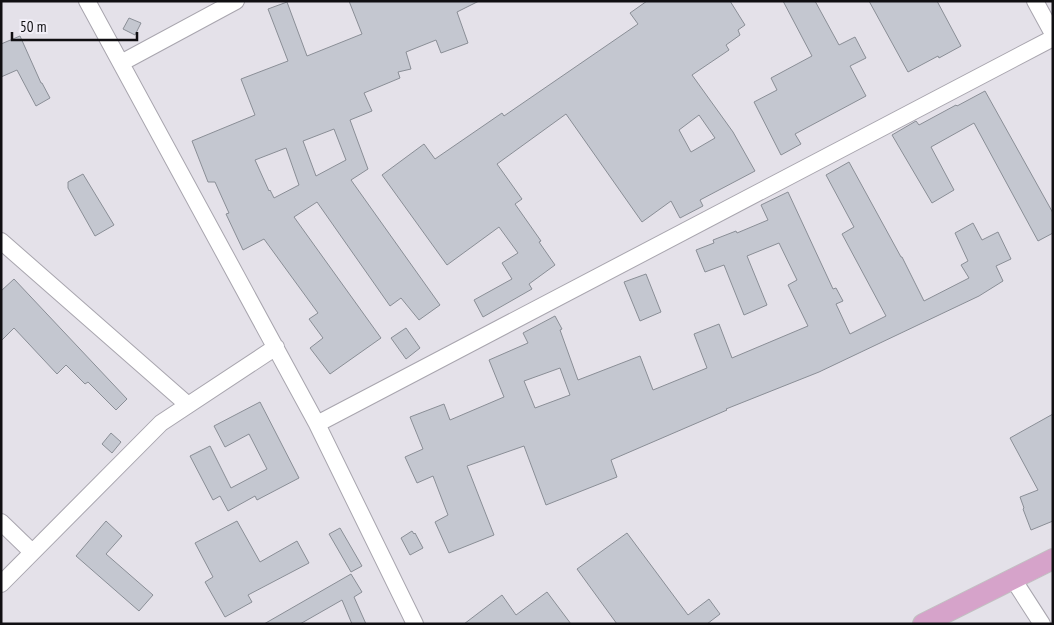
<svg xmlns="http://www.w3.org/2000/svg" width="1054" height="625" viewBox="0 0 1054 625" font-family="'PT Sans Narrow',sans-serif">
  <rect width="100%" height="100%" fill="#e4e1e9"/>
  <path fill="#c4c7d0" stroke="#8a8e96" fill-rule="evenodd" d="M 349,1 L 479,1 L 457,12 L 468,43 L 441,53 L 436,40 L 406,52 L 411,69 L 398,72 L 400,78 L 364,93 L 372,111 L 350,120 L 368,169 L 351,180 L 440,305 L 419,320 L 401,298 L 390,306 L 317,202 L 294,217 L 381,338 L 330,374 L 310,348 L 323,338 L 309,319 L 318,313 L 264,239 L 243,250 L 226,214 L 229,213 L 215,182 L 208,182 L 192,141 L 255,115 L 241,79 L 288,61 L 268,9 L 287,2 L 307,56 L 362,34 ZM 334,129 L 346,160 L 316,176 L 303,141 ZM 286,148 L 299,185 L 274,198 L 270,190 L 269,191 L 255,160 Z
    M 647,1 L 730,1 L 745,25 L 738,30 L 740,35 L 726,45 L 729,50 L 692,75 L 733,132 L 755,171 L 700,200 L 703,206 L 680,218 L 671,201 L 642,222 L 566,114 L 497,164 L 522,199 L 515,204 L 541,241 L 539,242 L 555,265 L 529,284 L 532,289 L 483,317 L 474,300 L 512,279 L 502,263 L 518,253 L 499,227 L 447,265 L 382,175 L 424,144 L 435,159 L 502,113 L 504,116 L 638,24 L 630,13 ZM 699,115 L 715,138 L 691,152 L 679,130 Z
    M 783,1 L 815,1 L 839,45 L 855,37 L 866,58 L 850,66 L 866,96 L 795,134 L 801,144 L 781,155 L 754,102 L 777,90 L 771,78 L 812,56 Z
    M 869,1 L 937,1 L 961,46 L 939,58 L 938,56 L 908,72 Z
    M 129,18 L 141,23 L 135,35 L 123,29 Z
    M 20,36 L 41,83 L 42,83 L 50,98 L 36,106 L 17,70 L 1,77 L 1,44 Z
    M 985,91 L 1053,213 L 1053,233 L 1038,241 L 974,123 L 931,147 L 954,190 L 932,203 L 892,135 L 916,121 L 919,125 L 956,105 L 957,106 Z
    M 849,162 L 901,257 L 902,257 L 924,301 L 969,278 L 961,265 L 968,261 L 955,233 L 973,223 L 982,240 L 998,232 L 1011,259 L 996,266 L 1003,281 L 979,296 L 819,372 L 726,409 L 727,410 L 611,460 L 617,477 L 546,505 L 524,446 L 467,466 L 494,535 L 449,553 L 435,522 L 448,515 L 433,476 L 417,483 L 405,457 L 423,449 L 410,417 L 444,404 L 450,420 L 504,397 L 489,360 L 528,343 L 523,333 L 555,316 L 562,329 L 560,330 L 578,380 L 640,356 L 653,390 L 707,368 L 694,334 L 719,324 L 732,358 L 808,326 L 788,285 L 797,280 L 779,243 L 747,256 L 767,305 L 744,315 L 724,265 L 705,272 L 696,250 L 714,243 L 713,240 L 736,231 L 737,233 L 768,220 L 761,205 L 788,192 L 833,289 L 836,288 L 843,301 L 836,304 L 850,334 L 886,316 L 842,234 L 854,227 L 826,175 ZM 560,368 L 570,395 L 535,408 L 524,381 Z
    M 83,174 L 114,225 L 95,236 L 68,188 L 68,182 Z
    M 646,274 L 661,312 L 640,321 L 624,282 Z
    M 14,279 L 127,399 L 116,410 L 88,382 L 85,384 L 66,365 L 57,374 L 14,328 L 1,341 L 1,291 Z
    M 406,328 L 420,348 L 406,359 L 391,338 Z
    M 260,402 L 299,478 L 257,500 L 255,496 L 228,511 L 220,496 L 213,500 L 190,456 L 210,446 L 231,488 L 267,469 L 249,434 L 225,447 L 214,426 Z
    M 1053,414 L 1053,521 L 1031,530 L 1023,509 L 1024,508 L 1020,497 L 1038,490 L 1010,438 Z
    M 111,433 L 121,442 L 112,453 L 102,444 Z
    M 106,521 L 122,536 L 106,554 L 153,595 L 139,611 L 76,556 Z
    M 237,521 L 260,562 L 297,541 L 309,563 L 248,595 L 252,602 L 225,617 L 205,582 L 213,577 L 195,543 Z
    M 340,528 L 362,566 L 351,572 L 329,534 Z
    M 412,531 L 414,534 L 415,533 L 423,548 L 410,555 L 401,538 Z
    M 627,533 L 688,615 L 709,599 L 720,614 L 707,624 L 617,624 L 577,569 Z
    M 351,574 L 362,592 L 354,597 L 366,624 L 352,624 L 342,600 L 300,624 L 264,624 Z
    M 547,592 L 571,624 L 464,624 L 502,595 L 516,615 Z"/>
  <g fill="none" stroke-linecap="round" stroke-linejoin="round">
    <defs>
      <path id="minor" d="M 87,1 L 317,424 L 415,624
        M 1035,1 L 1053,34
        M 121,63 L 236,1
        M 1,241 L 188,405
        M 317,424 L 1053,38
        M 1,522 L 32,552
        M 1013,579 L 1042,624
        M 1,584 L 161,423 L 276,347"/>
      <path id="major" d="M 923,624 L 1053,559"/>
    </defs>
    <use href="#minor" stroke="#a8a5ae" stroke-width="18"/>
    <use href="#major" stroke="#c1c1c1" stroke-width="22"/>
    <use href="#minor" stroke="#fff" stroke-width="16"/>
    <use href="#major" stroke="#d6a3ca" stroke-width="20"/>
  </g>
  <rect width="1054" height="625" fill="none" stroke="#100f12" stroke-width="5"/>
  <path d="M12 32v8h125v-8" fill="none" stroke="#100f12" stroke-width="2.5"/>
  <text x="20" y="32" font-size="15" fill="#100f12" stroke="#f1eef7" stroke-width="4" paint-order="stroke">50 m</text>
</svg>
